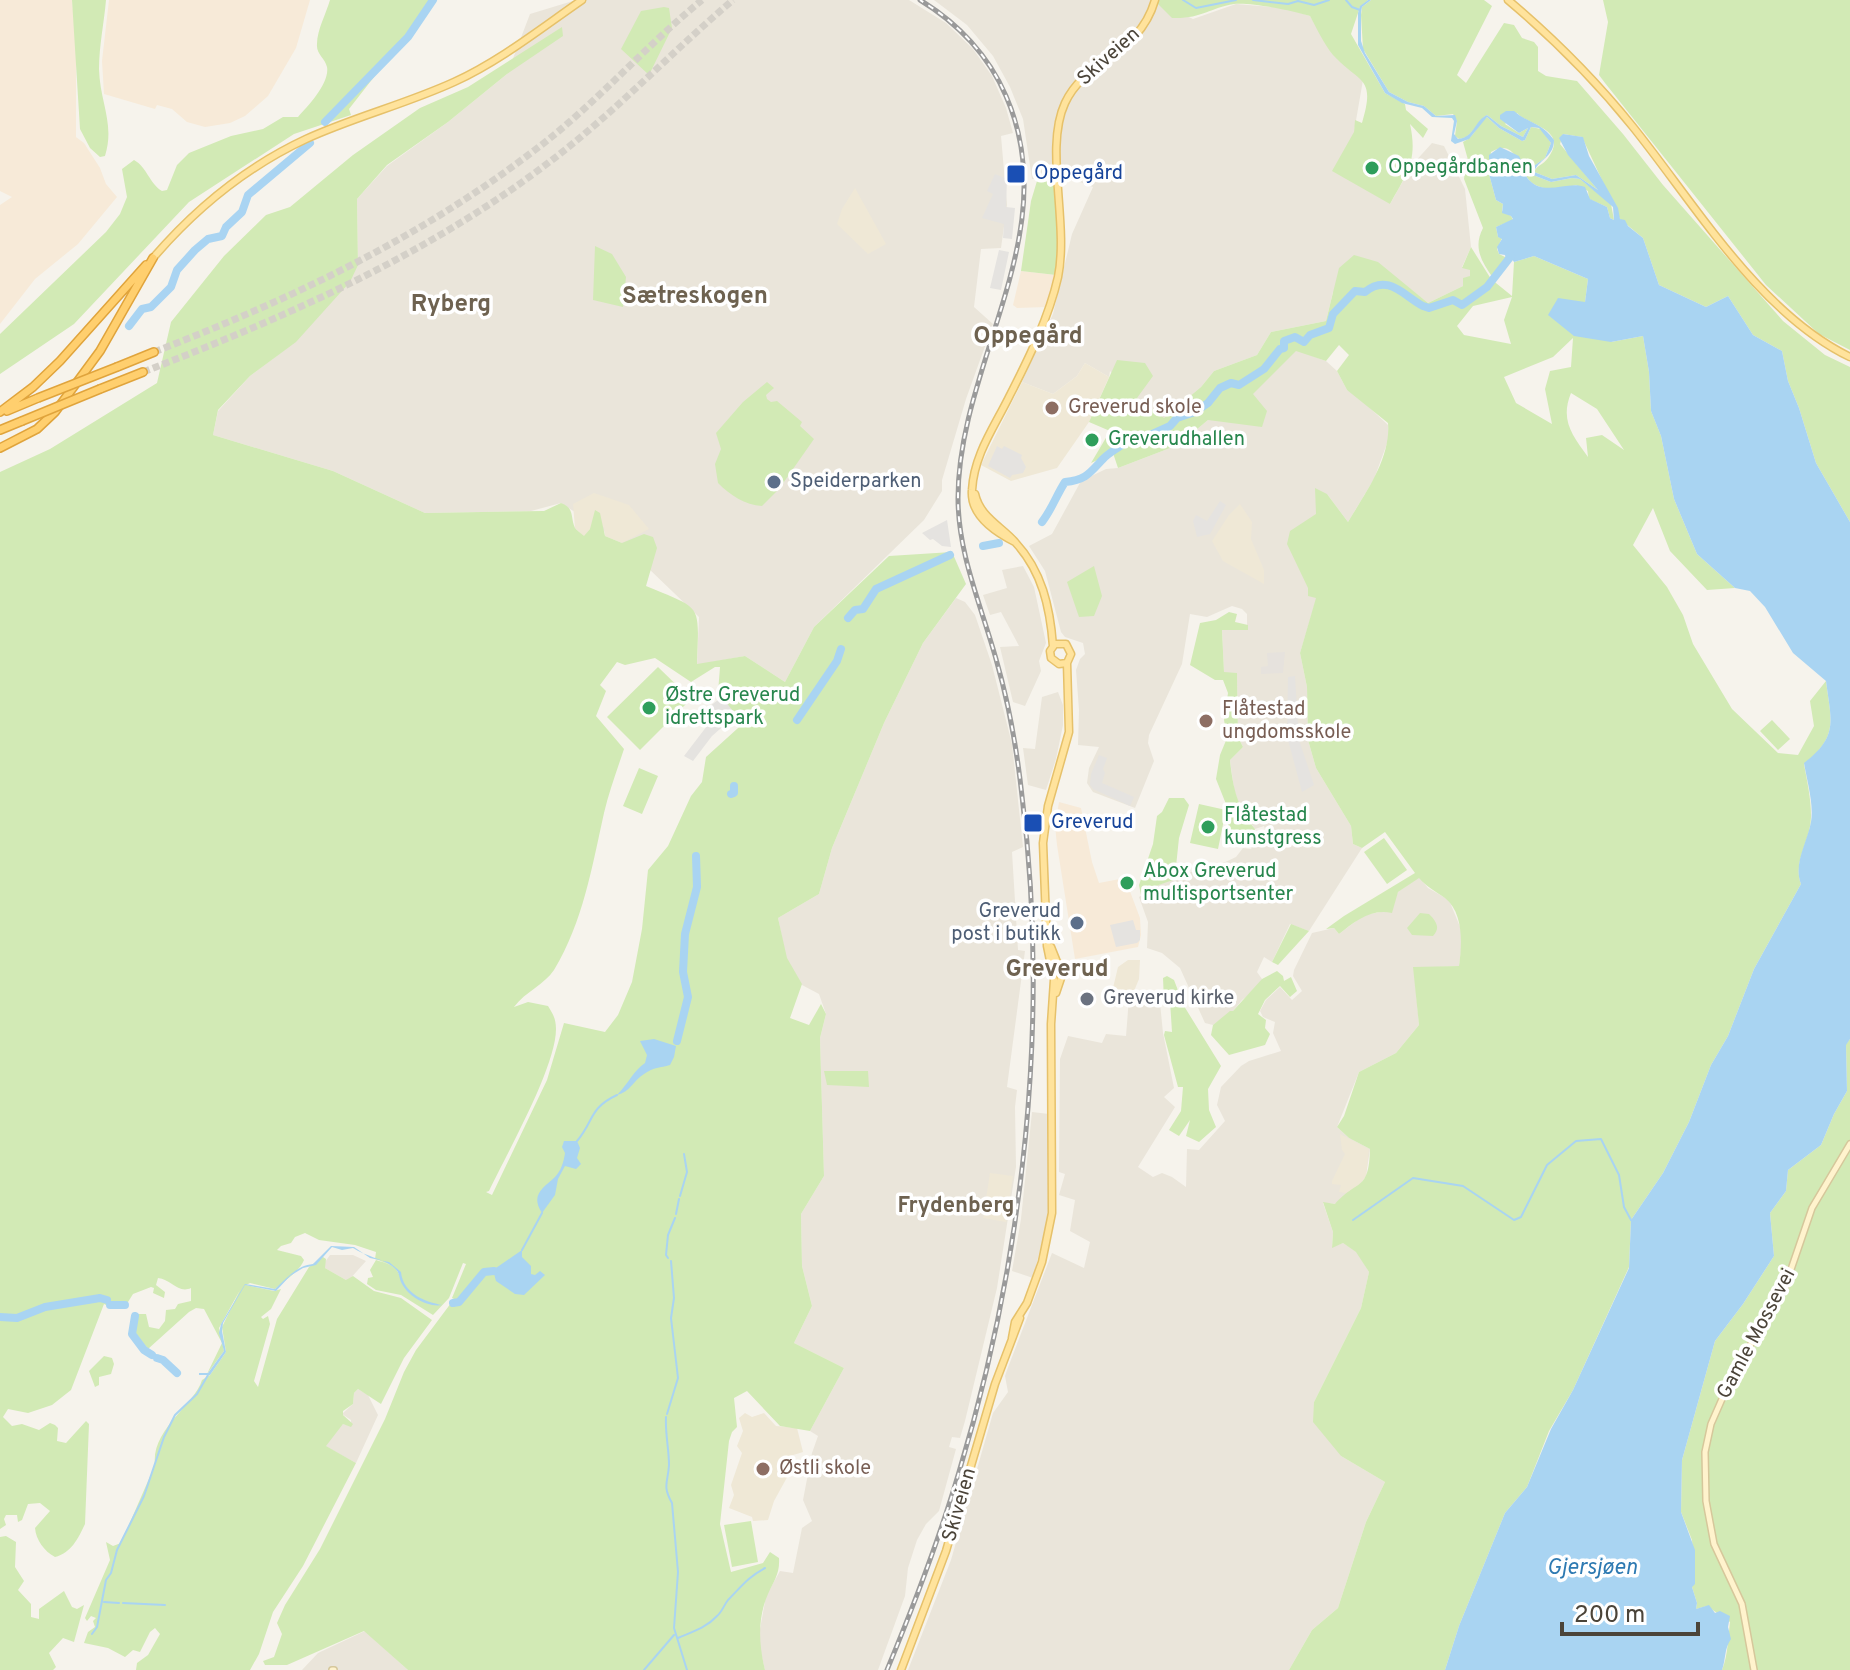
<svg xmlns="http://www.w3.org/2000/svg" width="1850" height="1670" viewBox="0 0 1850 1670" font-family="Overpass,sans-serif">
  <rect width="100%" height="100%" fill="#f6f3ec"/>
  <path fill="#eae5da" d="M 576,0 L 909,0 L 946,23 L 973,49 L 992,76 L 1006,108 L 1013,133 L 1001,136 L 1007,205 L 1001,248 L 981,249 L 974,307 L 993,324 L 966,399 L 942,480 L 942,491 L 924,520 L 814,627 L 785,682 L 745,656 L 697,665 L 699,617 L 622,543 L 561,503 L 531,511 L 425,513 L 333,471 L 213,435 L 218,411 L 250,376 L 295,342 L 358,264 L 357,199 L 387,166 L 448,122 L 507,74 L 530,14 Z
    M 934,0 L 1154,0 L 1193,19 L 1236,4 L 1284,8 L 1310,16 L 1333,54 L 1363,80 L 1354,132 L 1390,204 L 1412,165 L 1432,143 L 1444,146 L 1465,189 L 1471,247 L 1462,267 L 1470,269 L 1470,276 L 1463,286 L 1428,303 L 1405,285 L 1333,292 L 1326,321 L 1271,332 L 1257,355 L 1214,371 L 1201,387 L 1164,419 L 1136,398 L 1110,371 L 1109,377 L 1085,363 L 1077,376 L 1053,394 L 1022,382 L 1053,314 L 1072,234 L 1093,187 L 1072,179 L 1032,179 L 1023,119 L 1010,87 L 993,56 L 967,25 Z
    M 1296,350 L 1326,361 L 1337,371 L 1347,390 L 1356,395 L 1388,425 L 1389,438 L 1374,479 L 1348,522 L 1327,494 L 1339,524 L 1300,653 L 1307,687 L 1308,740 L 1316,768 L 1351,826 L 1353,844 L 1362,848 L 1309,931 L 1290,924 L 1272,962 L 1264,957 L 1257,972 L 1262,979 L 1256,989 L 1242,1000 L 1233,1011 L 1213,1025 L 1205,1023 L 1180,968 L 1162,953 L 1147,948 L 1148,922 L 1139,897 L 1153,887 L 1199,869 L 1212,877 L 1219,865 L 1236,857 L 1243,848 L 1251,849 L 1255,842 L 1267,836 L 1264,826 L 1255,829 L 1240,809 L 1234,789 L 1230,760 L 1243,747 L 1238,737 L 1237,674 L 1224,673 L 1222,629 L 1247,630 L 1247,614 L 1242,609 L 1232,606 L 1207,617 L 1190,614 L 1182,664 L 1149,735 L 1148,743 L 1154,761 L 1135,808 L 1093,792 L 1087,783 L 1089,768 L 1099,747 L 1078,745 L 1079,710 L 1076,670 L 1080,659 L 1085,654 L 1083,643 L 1065,637 L 1061,632 L 1045,571 L 1029,546 L 1052,534 L 1081,481 L 1106,469 L 1118,468 L 1178,445 L 1208,420 L 1252,394 Z
    M 1023,566 L 1034,587 L 1046,643 L 1039,661 L 1041,671 L 1025,706 L 1013,702 L 1000,647 L 1019,646 L 1001,612 L 990,615 L 983,595 L 1007,588 L 1002,570 Z
    M 956,598 L 965,602 L 975,615 L 992,665 L 1012,744 L 1023,847 L 1012,852 L 1018,950 L 1025,951 L 1007,1087 L 1017,1090 L 1015,1107 L 1016,1167 L 997,1288 L 965,1421 L 960,1438 L 952,1437 L 949,1447 L 956,1449 L 939,1511 L 926,1524 L 917,1540 L 908,1568 L 905,1596 L 878,1670 L 765,1670 L 758,1640 L 766,1596 L 780,1571 L 793,1573 L 802,1528 L 812,1521 L 803,1500 L 812,1453 L 818,1436 L 810,1431 L 844,1368 L 794,1343 L 812,1306 L 802,1266 L 801,1214 L 824,1176 L 820,1038 L 826,1014 L 819,994 L 802,985 L 786,958 L 778,918 L 819,894 L 832,848 L 884,723 L 923,643 Z
    M 1058,692 L 1063,705 L 1063,725 L 1056,759 L 1046,790 L 1028,785 L 1023,748 L 1035,749 L 1042,697 Z
    M 1419,877 L 1428,888 L 1449,900 L 1463,934 L 1459,966 L 1414,968 L 1419,1025 L 1396,1053 L 1359,1072 L 1337,1127 L 1349,1138 L 1370,1149 L 1366,1175 L 1358,1188 L 1336,1204 L 1323,1203 L 1333,1232 L 1332,1247 L 1343,1243 L 1357,1252 L 1369,1272 L 1361,1308 L 1314,1402 L 1341,1456 L 1385,1482 L 1366,1522 L 1338,1608 L 1312,1630 L 1289,1670 L 908,1670 L 951,1560 L 993,1413 L 1008,1392 L 1005,1376 L 1007,1370 L 1052,1253 L 1084,1268 L 1090,1242 L 1070,1231 L 1075,1200 L 1059,1195 L 1065,1174 L 1059,1172 L 1060,1059 L 1068,1036 L 1102,1043 L 1106,1034 L 1126,1036 L 1129,998 L 1136,997 L 1137,993 L 1159,993 L 1163,1033 L 1174,1088 L 1164,1097 L 1175,1107 L 1138,1167 L 1153,1177 L 1162,1173 L 1172,1177 L 1186,1187 L 1187,1149 L 1199,1150 L 1225,1121 L 1217,1105 L 1221,1087 L 1241,1066 L 1249,1061 L 1281,1051 L 1273,1033 L 1275,1022 L 1263,1017 L 1260,1011 L 1266,1000 L 1280,987 L 1292,1000 L 1302,991 L 1293,976 L 1294,970 L 1312,933 L 1334,928 L 1339,934 L 1364,915 L 1387,911 L 1398,892 Z
    M 1032,1112 L 1049,1114 L 1050,1189 L 1047,1222 L 1033,1278 L 1012,1271 L 1021,1219 Z
    M 330,1255 L 353,1255 L 366,1261 L 349,1280 L 346,1280 L 325,1268 L 325,1262 Z
    M 358,1389 L 368,1395 L 378,1415 L 356,1463 L 325,1446 L 338,1428 L 343,1424 L 351,1426 L 351,1420 L 342,1414 L 353,1404 L 354,1393 Z
    M 365,1631 L 408,1670 L 302,1670 L 318,1653 Z"/>
  <path fill="#f7ead8" d="M 0,0 L 72,0 L 76,45 L 76,137 L 84,143 L 100,168 L 106,184 L 117,197 L 78,244 L 35,279 L 0,324 L 0,205 L 12,197 L 0,191 Z
    M 109,0 L 310,0 L 296,48 L 268,96 L 245,116 L 230,123 L 205,127 L 187,122 L 172,109 L 157,105 L 155,109 L 104,94 L 102,61 Z
    M 1021,271 L 1056,275 L 1046,307 L 1017,308 L 1013,305 Z
    M 1059,802 L 1081,808 L 1092,862 L 1099,883 L 1125,878 L 1140,918 L 1141,935 L 1138,947 L 1075,959 L 1057,845 L 1055,826 Z"/>
  <path fill="#e6e2dd" d="M 1285,652 L 1283,673 L 1261,674 L 1261,667 L 1268,666 L 1267,653 Z"/>
  <path fill="#efe8d6" d="M 855,188 L 886,244 L 868,254 L 837,224 L 842,209 Z
    M 1085,363 L 1109,377 L 1089,422 L 1057,468 L 1011,481 L 981,465 L 1022,382 L 1053,394 L 1077,376 Z
    M 594,493 L 629,505 L 649,529 L 622,543 L 605,536 L 604,527 L 590,529 L 584,537 L 575,528 L 573,504 Z
    M 1240,504 L 1252,522 L 1251,539 L 1264,570 L 1264,584 L 1223,561 L 1212,541 L 1229,515 Z
    M 1128,960 L 1140,960 L 1139,979 L 1132,996 L 1113,988 L 1118,967 Z
    M 1340,1134 L 1369,1149 L 1366,1176 L 1358,1187 L 1346,1193 L 1339,1192 L 1341,1185 L 1332,1184 L 1332,1181 L 1345,1154 L 1342,1150 Z
    M 990,1173 L 1013,1176 L 1006,1222 L 983,1218 Z
    M 745,1413 L 752,1417 L 764,1413 L 776,1426 L 797,1428 L 803,1452 L 790,1456 L 790,1472 L 774,1501 L 768,1520 L 753,1521 L 752,1517 L 729,1508 L 734,1495 L 731,1485 L 742,1453 L 737,1446 L 743,1431 L 739,1418 Z"/>
  <path fill="#d2eab5" fill-rule="evenodd" d="M 72,0 L 106,0 C 104,23 99,46 99,69 C 100,103 115,124 105,156 L 100,157 L 90,148 L 80,129 Z
    M 330,0 L 434,0 L 349,109 L 351,115 L 294,134 L 189,202 L 74,324 L 0,374 L 0,334 L 106,232 L 120,214 L 127,197 L 122,169 L 134,160 C 147,167 149,183 162,191 L 167,190 L 177,165 L 189,153 L 231,136 L 263,129 L 283,117 L 298,117 C 308,106 330,83 327,67 C 325,58 316,54 317,44 C 317,30 326,14 330,0 Z
    M 1154,0 L 1368,0 L 1360,7 L 1351,34 L 1385,93 L 1405,104 L 1406,110 L 1428,129 L 1423,138 L 1410,124 C 1418,161 1407,173 1390,204 L 1332,171 L 1354,132 L 1355,120 L 1362,123 C 1376,76 1360,84 1333,55 C 1324,44 1317,29 1310,16 C 1294,11 1251,2 1234,4 C 1209,8 1202,19 1172,18 Z
    M 1371,0 L 1484,0 L 1492,6 L 1457,75 L 1466,83 L 1504,23 L 1514,25 L 1522,38 L 1534,42 L 1538,47 L 1538,71 L 1546,76 L 1577,81 L 1623,134 L 1663,185 L 1783,321 L 1825,355 L 1850,367 L 1850,522 L 1816,463 L 1799,408 L 1788,381 L 1782,351 L 1753,335 L 1728,296 L 1706,307 L 1659,285 L 1643,238 L 1620,219 L 1582,137 L 1563,134 L 1560,144 L 1598,190 L 1576,175 L 1552,179 L 1534,172 C 1537,165 1543,165 1548,158 C 1569,129 1529,126 1517,113 L 1505,124 L 1519,133 L 1528,128 L 1523,137 L 1501,126 L 1487,115 C 1475,122 1474,137 1459,139 L 1455,136 L 1457,121 L 1453,114 L 1436,116 L 1424,106 L 1408,102 L 1389,92 L 1363,49 L 1361,15 L 1362,7 Z
    M 1603,0 L 1850,0 L 1850,350 L 1819,334 L 1766,285 L 1605,83 L 1599,75 L 1608,22 Z
    M 664,7 L 669,8 L 672,28 L 649,75 L 621,49 L 641,11 Z
    M 562,27 L 563,36 L 507,74 L 448,122 L 387,165 L 357,199 L 358,265 L 350,282 L 296,342 L 250,376 L 218,410 L 213,435 L 333,471 L 425,513 L 544,511 L 561,503 C 575,508 570,517 575,528 C 577,531 581,533 584,536 L 590,529 L 595,510 L 600,513 L 605,536 L 622,543 L 644,534 L 653,537 L 657,548 L 646,586 C 703,610 699,602 697,664 L 745,656 L 785,682 L 814,627 L 889,556 L 952,552 L 966,584 L 923,643 L 884,723 L 832,848 L 819,894 L 778,918 L 787,958 L 802,984 L 790,1018 L 809,1025 L 821,1004 L 826,1014 L 820,1038 L 824,1176 L 801,1214 L 802,1266 L 812,1306 L 794,1343 L 844,1368 L 810,1431 L 780,1426 L 747,1391 L 734,1398 L 737,1427 L 732,1432 L 729,1441 L 720,1524 L 731,1572 L 763,1563 L 770,1552 L 779,1558 C 780,1574 774,1580 768,1594 C 757,1619 759,1645 765,1670 L 408,1670 L 364,1631 L 287,1665 L 265,1665 L 263,1661 L 274,1657 L 282,1634 L 277,1623 L 285,1605 L 320,1549 L 385,1419 L 404,1372 L 416,1350 L 454,1299 L 452,1298 L 466,1264 L 463,1263 L 449,1298 L 433,1315 L 401,1295 L 376,1290 L 367,1284 L 368,1278 L 373,1277 L 370,1270 L 376,1260 C 384,1263 391,1263 398,1271 C 402,1276 400,1281 405,1286 C 393,1264 400,1268 375,1259 L 376,1252 L 355,1245 L 319,1240 L 305,1233 L 295,1237 L 291,1243 L 281,1246 L 277,1250 L 301,1256 L 304,1260 C 300,1271 284,1281 275,1289 L 250,1283 L 246,1285 L 274,1291 L 281,1289 L 271,1309 L 261,1317 L 263,1319 L 268,1316 L 270,1324 L 254,1381 L 258,1387 L 277,1319 L 309,1267 L 323,1257 L 326,1259 L 325,1268 L 346,1280 L 353,1276 L 374,1291 L 401,1298 L 432,1320 L 404,1358 L 381,1404 L 358,1389 L 354,1393 L 353,1404 L 343,1411 L 343,1415 L 353,1424 L 351,1427 L 343,1424 L 326,1446 L 356,1463 L 303,1566 L 273,1612 L 259,1654 L 250,1670 L 136,1670 L 137,1663 L 148,1655 L 160,1634 L 155,1628 L 150,1632 L 140,1652 L 133,1650 L 125,1657 L 108,1648 L 84,1643 L 88,1632 L 95,1627 L 93,1621 L 96,1618 L 91,1616 L 87,1621 L 85,1618 L 110,1560 L 106,1542 L 113,1546 L 121,1543 L 155,1465 C 151,1429 194,1406 202,1380 L 210,1375 L 226,1352 L 222,1327 L 240,1290 L 219,1328 L 224,1351 L 207,1374 L 222,1343 L 204,1309 L 196,1308 L 189,1312 L 148,1349 L 134,1331 L 138,1314 L 146,1314 L 149,1327 L 159,1329 L 165,1321 L 166,1310 L 175,1309 L 178,1304 L 191,1301 L 191,1288 C 178,1294 171,1279 158,1278 L 156,1285 L 165,1292 L 164,1298 L 153,1293 L 154,1288 L 151,1287 L 133,1294 L 128,1302 L 121,1307 L 112,1308 L 104,1304 L 71,1390 L 52,1405 L 28,1413 L 8,1409 L 3,1417 L 12,1426 L 22,1424 L 39,1430 L 50,1423 L 55,1425 L 58,1428 L 57,1441 L 66,1443 L 86,1421 L 89,1424 L 85,1524 C 78,1539 71,1553 55,1557 C 44,1551 36,1540 35,1528 L 50,1511 L 40,1503 L 28,1504 L 22,1520 L 18,1522 L 17,1515 L 6,1515 L 4,1519 L 6,1525 L 0,1529 L 0,472 L 50,449 L 157,383 L 171,322 L 224,256 L 266,215 L 290,207 L 353,155 L 420,108 L 468,87 ZM 655,658 L 691,682 L 715,667 L 720,667 C 718,697 713,712 748,719 L 706,757 L 702,782 L 691,796 L 668,846 L 648,870 L 642,929 L 632,982 L 618,1015 L 605,1032 L 564,1023 L 547,1080 L 492,1195 L 486,1192 L 489,1191 C 507,1153 556,1067 556,1029 C 556,1019 553,1014 548,1006 L 528,1002 L 514,1007 C 525,992 545,984 554,970 C 583,922 592,867 604,813 C 609,792 617,770 624,749 L 596,716 L 606,691 L 600,685 L 617,662 L 625,665 Z
    M 1487,117 L 1499,128 L 1522,141 L 1525,140 L 1531,127 L 1541,129 L 1551,143 L 1545,158 L 1531,168 L 1533,175 L 1551,182 L 1572,178 L 1580,179 L 1611,204 L 1614,220 L 1610,218 L 1607,207 L 1589,199 L 1588,191 L 1576,185 C 1562,189 1543,192 1531,182 C 1518,171 1517,136 1491,152 L 1489,174 L 1496,200 L 1503,204 L 1502,211 L 1511,216 L 1513,220 L 1496,227 L 1498,237 L 1502,238 L 1497,249 L 1499,254 L 1507,258 L 1511,256 L 1493,278 C 1481,261 1473,247 1483,228 L 1464,179 L 1465,171 L 1470,167 L 1463,142 C 1476,136 1476,125 1487,117 Z
    M 1037,181 L 1055,182 L 1059,249 L 1056,275 L 1021,271 L 1031,201 Z
    M 595,246 L 612,254 L 626,277 L 623,307 L 593,300 Z
    M 1471,247 L 1491,279 L 1512,296 L 1514,262 L 1534,256 L 1588,279 L 1585,302 L 1611,342 L 1643,336 L 1649,372 L 1651,411 L 1661,436 L 1674,499 L 1697,554 L 1735,588 L 1707,590 L 1670,551 L 1653,508 L 1633,545 L 1667,587 L 1683,615 L 1693,644 L 1732,709 L 1778,753 L 1798,755 L 1814,726 L 1810,701 L 1826,681 C 1831,721 1839,736 1804,764 C 1807,781 1811,798 1811,815 C 1812,839 1792,861 1801,884 L 1754,969 L 1728,1036 L 1711,1065 L 1689,1122 L 1663,1173 L 1631,1220 L 1629,1267 L 1573,1390 L 1549,1431 L 1527,1487 L 1505,1513 L 1459,1626 L 1445,1670 L 1289,1670 L 1312,1630 L 1338,1608 L 1366,1522 L 1385,1482 L 1341,1456 L 1313,1422 L 1314,1402 L 1361,1308 L 1369,1272 L 1356,1252 L 1343,1243 L 1332,1248 L 1333,1232 L 1323,1202 L 1335,1204 C 1357,1179 1369,1192 1370,1149 L 1349,1138 L 1337,1127 L 1344,1116 L 1359,1072 L 1396,1053 L 1419,1025 L 1413,967 L 1459,966 C 1462,945 1464,913 1445,898 C 1435,891 1427,887 1419,878 L 1398,892 L 1392,913 C 1371,908 1354,922 1339,934 L 1334,928 L 1326,929 L 1344,916 L 1415,873 L 1385,832 L 1362,848 L 1353,844 L 1351,826 L 1316,768 L 1308,740 L 1307,687 L 1300,653 L 1316,598 L 1308,596 L 1308,588 L 1287,544 L 1290,531 L 1316,514 L 1315,488 L 1327,494 L 1348,522 C 1366,492 1391,458 1388,423 L 1347,390 L 1337,371 L 1349,355 L 1339,345 L 1326,361 L 1296,351 L 1253,394 L 1267,411 L 1262,427 L 1208,420 L 1178,445 L 1118,468 L 1113,453 L 1091,463 L 1110,431 L 1089,422 L 1117,360 L 1145,363 L 1153,376 L 1137,398 L 1164,418 L 1201,387 L 1214,371 L 1257,355 L 1271,332 L 1326,321 L 1339,268 L 1354,255 L 1378,262 L 1428,303 L 1463,286 L 1463,278 L 1470,276 L 1470,270 L 1462,268 ZM 1512,297 L 1504,320 L 1511,344 L 1464,335 L 1457,326 L 1473,306 ZM 1573,338 L 1571,367 L 1550,371 L 1545,389 L 1552,424 L 1516,403 L 1504,377 L 1553,357 ZM 1571,393 L 1597,409 L 1624,450 L 1602,435 L 1586,438 L 1588,457 C 1572,435 1560,420 1571,393 Z
    M 767,382 L 774,388 L 766,395 L 767,399 L 771,402 L 777,401 L 802,422 L 800,426 L 814,439 L 779,489 L 762,506 C 745,505 730,495 718,483 L 715,464 L 721,449 L 716,433 L 743,402 Z
    M 1094,566 L 1102,596 L 1094,616 L 1079,617 L 1067,582 Z
    M 1229,612 L 1237,614 L 1235,622 L 1248,625 L 1248,630 L 1222,630 L 1224,672 L 1237,673 L 1238,737 L 1243,747 L 1230,760 C 1233,788 1237,807 1255,829 L 1250,842 L 1235,847 L 1228,840 L 1228,809 L 1216,779 L 1220,755 L 1227,738 L 1224,720 L 1228,693 L 1223,680 L 1215,680 L 1190,665 L 1200,623 L 1216,620 Z
    M 658,667 L 691,699 L 640,750 L 607,717 Z
    M 1772,720 L 1790,739 L 1778,750 L 1760,731 Z
    M 639,768 L 658,776 L 642,814 L 623,806 Z
    M 1169,798 L 1184,798 L 1189,805 L 1179,838 L 1175,876 L 1173,880 L 1153,887 L 1141,895 L 1139,885 L 1153,844 L 1157,816 L 1162,812 Z
    M 1199,804 L 1226,810 L 1218,849 L 1190,843 Z
    M 1384,838 L 1407,870 L 1387,884 L 1364,852 Z
    M 1420,913 L 1429,914 C 1436,921 1441,928 1433,936 L 1412,935 L 1407,928 Z
    M 1291,924 L 1309,931 L 1278,965 L 1272,962 Z
    M 1277,971 L 1283,976 L 1284,981 L 1291,977 L 1297,991 L 1290,997 L 1280,986 L 1265,1000 L 1258,1014 L 1266,1020 L 1265,1028 L 1270,1034 L 1265,1045 L 1229,1055 L 1211,1035 L 1213,1025 L 1230,1011 L 1233,1011 L 1262,979 Z
    M 1167,976 L 1174,980 L 1184,1006 L 1221,1066 L 1208,1089 L 1209,1110 L 1216,1127 L 1199,1142 L 1186,1136 L 1190,1120 L 1179,1136 L 1169,1130 L 1181,1111 L 1183,1087 L 1178,1087 L 1164,1035 L 1165,1031 L 1172,1032 L 1170,1001 L 1164,1001 L 1163,978 Z
    M 1850,1039 L 1850,1670 L 1722,1670 C 1728,1655 1728,1638 1730,1622 L 1707,1606 L 1696,1609 L 1697,1603 L 1692,1587 L 1694,1565 L 1692,1540 L 1681,1512 L 1682,1460 L 1715,1341 L 1743,1304 L 1774,1256 L 1770,1213 L 1786,1191 L 1788,1170 L 1821,1145 L 1834,1114 L 1847,1091 L 1846,1044 Z
    M 824,1071 L 868,1071 L 869,1087 L 827,1085 Z
    M 104,1356 L 112,1358 L 114,1364 L 111,1374 L 99,1377 L 99,1385 L 95,1387 L 89,1371 Z
    M 751,1521 L 758,1562 L 732,1567 L 724,1525 Z
    M 6,1536 L 16,1542 L 15,1567 L 24,1581 L 18,1590 L 31,1604 L 31,1617 L 39,1619 L 39,1609 L 64,1591 L 72,1607 L 77,1609 L 84,1605 L 74,1642 L 63,1638 L 49,1653 L 56,1667 L 53,1670 L 0,1670 L 0,1537 Z"/>
  <path fill="#e5e3e0" d="M 995,174 L 1007,179 L 1006,207 L 1015,208 L 1012,239 L 1003,238 L 1004,224 L 982,218 L 993,194 L 987,191 Z
    M 999,250 L 1009,252 L 1001,290 L 990,288 Z
    M 997,446 L 1002,449 L 1004,446 L 1022,455 L 1021,458 L 1026,467 L 1023,473 L 1012,475 L 1010,478 L 988,466 Z
    M 1220,501 L 1226,505 L 1210,534 L 1197,537 L 1193,521 L 1196,515 L 1207,521 Z
    M 947,520 L 951,547 L 942,546 L 933,539 L 930,540 L 922,533 Z
    M 1295,676 L 1299,740 L 1314,785 L 1302,792 L 1287,736 L 1288,677 Z
    M 722,697 L 736,715 L 712,736 L 693,761 L 684,756 L 710,722 L 702,712 Z
    M 1099,755 L 1107,758 L 1103,769 L 1105,773 L 1102,783 L 1134,797 L 1130,806 L 1093,789 L 1090,785 L 1091,774 Z
    M 1133,920 L 1136,930 L 1140,930 L 1140,940 L 1137,943 L 1116,947 L 1110,925 Z"/>
  <path fill="#a9d4f2" d="M 1368,0 L 1371,0 L 1362,7 L 1361,12 L 1361,41 L 1365,53 L 1389,92 L 1408,102 L 1424,106 L 1436,116 L 1455,115 L 1457,121 L 1454,134 L 1458,139 C 1475,137 1474,121 1487,115 L 1501,126 L 1523,137 L 1528,128 L 1519,133 L 1500,119 L 1500,115 L 1506,111 L 1514,111 C 1529,124 1541,122 1554,140 C 1554,157 1538,160 1534,172 L 1552,179 L 1576,175 L 1598,190 L 1568,155 L 1559,138 L 1563,134 L 1583,137 L 1589,156 L 1618,208 L 1620,219 L 1625,220 L 1628,226 L 1643,238 L 1659,285 L 1706,307 L 1728,296 L 1753,335 L 1782,351 L 1788,381 L 1799,408 L 1816,463 L 1850,522 L 1850,1039 L 1846,1045 L 1847,1091 L 1834,1114 L 1821,1145 L 1788,1170 L 1786,1191 L 1770,1213 L 1774,1256 L 1743,1304 L 1715,1341 L 1682,1460 L 1681,1512 L 1695,1550 L 1695,1584 L 1692,1587 L 1697,1603 L 1696,1609 L 1709,1605 L 1715,1613 L 1720,1611 L 1730,1616 L 1728,1627 L 1731,1639 C 1724,1649 1726,1659 1722,1670 L 1445,1670 L 1459,1626 L 1505,1513 L 1527,1487 L 1551,1429 L 1573,1390 L 1629,1268 L 1631,1220 L 1663,1173 L 1689,1122 L 1711,1065 L 1728,1036 L 1754,969 L 1801,884 C 1793,864 1807,843 1811,822 C 1814,804 1807,781 1804,763 C 1839,736 1831,721 1826,681 L 1793,653 L 1765,607 L 1750,591 L 1735,588 L 1697,554 L 1674,499 L 1661,436 L 1651,411 L 1649,372 L 1643,336 L 1611,342 L 1574,336 L 1548,315 L 1558,298 L 1585,302 L 1588,279 L 1534,256 L 1514,262 L 1510,256 L 1506,259 L 1505,255 L 1499,254 L 1497,247 L 1502,239 L 1498,237 L 1496,227 L 1513,219 L 1511,216 L 1502,213 L 1503,204 L 1496,200 L 1489,174 L 1489,155 L 1500,147 L 1519,156 C 1523,163 1523,174 1529,180 C 1545,197 1568,180 1585,187 L 1590,199 L 1607,207 L 1610,218 L 1614,220 L 1613,207 L 1580,179 L 1572,178 L 1551,182 L 1533,175 L 1531,168 L 1545,158 L 1551,143 L 1539,128 L 1531,127 L 1525,140 L 1522,141 L 1499,128 L 1487,117 L 1469,139 L 1455,144 L 1451,141 L 1454,121 L 1452,118 L 1432,117 L 1422,108 L 1402,103 L 1385,93 L 1358,45 L 1358,13 L 1360,6 Z
    M 654,1039 L 676,1046 L 674,1057 L 670,1065 C 660,1068 654,1067 644,1074 C 633,1081 630,1092 617,1095 C 628,1084 634,1070 645,1063 L 647,1055 L 640,1041 Z
    M 564,1141 L 577,1141 L 580,1148 L 577,1158 L 581,1164 L 576,1169 L 565,1166 L 558,1179 L 555,1195 L 542,1213 C 530,1195 543,1188 555,1177 C 561,1171 564,1161 565,1153 L 562,1147 Z
    M 331,1246 L 354,1247 L 370,1258 L 389,1262 L 401,1272 C 403,1294 426,1302 442,1305 C 428,1308 407,1296 401,1282 C 398,1274 400,1272 392,1266 C 383,1259 365,1256 353,1248 L 342,1250 L 332,1247 L 316,1265 L 303,1268 L 290,1276 L 276,1291 L 245,1285 L 223,1323 L 222,1331 L 226,1352 L 210,1375 L 199,1375 L 199,1373 L 208,1373 L 224,1351 L 219,1333 L 221,1324 L 245,1284 L 275,1289 C 288,1277 296,1266 313,1264 Z
    M 522,1250 L 522,1257 L 531,1266 L 531,1274 L 535,1275 L 540,1271 L 545,1275 L 524,1295 L 515,1294 L 496,1281 L 493,1270 Z"/>
  <g fill="none" stroke-linecap="round" stroke-linejoin="round">
    <path stroke="#a9d4f2" stroke-width="2" d="M 1183,0 L 1196,8 L 1236,0
      M 1253,0 L 1288,4 L 1298,1 L 1314,5 L 1329,0
      M 1346,0 L 1352,7 L 1360,10
      M 577,1141 C 594,1121 589,1108 617,1095
      M 680,1196 L 687,1172 L 684,1154
      M 676,1214 L 679,1199
      M 1353,1220 L 1413,1178 L 1463,1186 L 1514,1220 L 1521,1217 L 1547,1165 L 1576,1141 L 1601,1139 L 1619,1175 L 1624,1207 L 1631,1220
      M 522,1250 L 542,1213
      M 668,1258 L 666,1255 L 668,1235 L 675,1218
      M 667,1414 L 678,1378 L 671,1318 L 674,1298 L 671,1261
      M 666,1417 C 665,1433 669,1449 669,1465 C 668,1483 662,1485 672,1503 L 678,1572 L 674,1628 L 687,1670
      M 104,1602 L 119,1603
      M 123,1603 L 165,1605
      M 92,1634 L 97,1627 L 106,1580 L 111,1573 L 117,1550 L 144,1496 L 164,1437 L 175,1415 L 197,1394 L 208,1375
      M 678,1638 C 692,1632 706,1628 717,1616 C 722,1612 724,1605 728,1600 C 741,1587 748,1577 765,1568
      M 644,1670 L 674,1635"/>
    <path stroke="#a9d4f2" stroke-width="8" d="M 325,122 L 408,37 L 433,0
      M 129,326 L 142,309 L 151,307 L 171,287 L 177,270 L 195,250 L 208,239 L 222,236 L 226,227 L 242,212 L 248,195 L 310,143
      M 1042,522 C 1052,509 1056,496 1065,482 C 1085,480 1089,474 1102,460 C 1109,452 1119,448 1127,441 L 1137,441 L 1170,426 L 1177,418 L 1195,412 L 1208,403 L 1220,388 L 1231,383 L 1239,385 L 1264,369 L 1280,349 L 1284,348 L 1284,341 L 1295,337 L 1304,342 L 1310,335 L 1329,328 L 1333,314 L 1355,291 L 1365,292 C 1388,273 1404,296 1423,306 L 1429,308 L 1453,300 L 1462,305 L 1487,287 L 1511,256
      M 983,546 L 999,543
      M 848,618 L 855,610 L 863,609 L 876,589 L 950,555
      M 797,720 L 837,661 L 841,649
      M 731,794 L 734,793 L 734,786
      M 677,1041 L 688,997 L 683,972 L 685,934 L 697,887 L 696,856
      M 453,1303 L 459,1302 L 484,1272 L 494,1271
      M 110,1305 L 125,1305
      M 135,1316 L 132,1334 L 144,1350 L 152,1355
      M 0,1317 L 17,1318 L 45,1307 L 100,1298 L 107,1300
      M 157,1358 L 163,1360 L 177,1373"/>
    <path stroke="#d4d0c8" stroke-width="7" stroke-dasharray="7 3.5" stroke-linecap="butt" d="M 154,352 C 296,297 423,237 544,143 C 600,99 647,45 702,0
      M 143,372 C 291,315 435,252 561,153 C 621,106 674,50 733,0"/>
    <defs>
      <path id="secondary" d="M 332,1670 L 334,1670
        M 1754,1670 L 1742,1604 L 1714,1544 L 1706,1501 L 1705,1452 L 1711,1424 L 1733,1374 L 1785,1287 L 1812,1208 L 1850,1144"/>
      <path id="primary" d="M 1508,0 C 1553,38 1596,81 1633,127 C 1695,204 1759,313 1850,357
        M 153,258 C 196,208 246,167 306,139 C 354,117 406,104 454,82 C 500,61 540,29 582,0
        M 975,494 C 980,517 1001,526 1015,542 C 1042,571 1050,607 1053,646
        M 1015,542 C 995,532 970,515 972,490 C 974,454 995,426 1010,395 C 1029,358 1049,317 1058,277 C 1069,223 1044,148 1065,103 C 1086,58 1139,56 1155,0
        M 1051,947 L 1057,962 L 1064,969 L 1056,993
        M 1012,1338 L 1015,1322 L 1027,1303 L 1042,1262 L 1052,1213 L 1051,1024 L 1054,980 L 1047,946 L 1043,843 L 1048,806 L 1069,732 L 1067,663 L 1071,654 L 1066,644 L 1055,644 L 1050,651 L 1051,658 L 1059,664 L 1067,663
        M 901,1670 L 946,1551 L 995,1384 L 1020,1318"/>
      <path id="highway" d="M 117,367 L 154,352
        M 100,389 L 143,372
        M 7,411 L 38,398
        M 0,412 L 33,387 L 60,361 L 146,265
        M 0,430 L 22,421
        M 0,448 L 37,429 L 55,412 L 100,351 L 153,258"/>
    </defs>
    <use href="#secondary" stroke="#d6c79b" stroke-width="8"/>
    <use href="#primary" stroke="#e6c16a" stroke-width="9"/>
    <use href="#highway" stroke="#e0a43c" stroke-width="10"/>
    <use href="#secondary" stroke="#fff3cd" stroke-width="5"/>
    <use href="#primary" stroke="#ffe39c" stroke-width="6"/>
    <use href="#highway" stroke="#ffcf6e" stroke-width="7"/>
    <defs>
      <path id="rail" d="M 887,1670 C 914,1605 939,1540 959,1472 C 1024,1257 1050,1020 1022,796 C 1017,750 1009,704 996,659 C 981,605 958,554 958,498 C 958,362 1066,233 1006,96 C 989,56 958,23 920,0"/>
    </defs>
    <use href="#rail" stroke="#9a9a9a" stroke-width="5"/>
    <use href="#rail" stroke="#fff" stroke-width="2" stroke-dasharray="6" stroke-linecap="butt"/>
    <defs>
      <path id="highway-bridge" d="M 38,398 L 117,367
        M 22,421 L 100,389"/>
    </defs>
    <use href="#highway-bridge" stroke="#e0a43c" stroke-width="10" stroke-linecap="butt"/>
    <use href="#highway-bridge" stroke="#ffcf6e" stroke-width="7"/>
  </g>
  <g fill="#2e9e5b" stroke="#fff" stroke-width="3">
    <circle cx="1372" cy="168" r="8"/>
    <circle cx="1092" cy="440" r="8"/>
    <circle cx="649" cy="708" r="8"/>
    <circle cx="1208" cy="827" r="8"/>
    <circle cx="1127" cy="883" r="8"/>
  </g>
  <g fill="#1a4fb4" stroke="#fff" stroke-width="3">
    <rect x="1006" y="164" width="20" height="20" rx="4"/>
    <rect x="1023" y="813" width="20" height="20" rx="4"/>
  </g>
  <g fill="#8d6e63" stroke="#fff" stroke-width="3">
    <circle cx="1052" cy="408" r="8"/>
    <circle cx="1206" cy="721" r="8"/>
    <circle cx="763" cy="1469" r="8"/>
  </g>
  <g fill="#5c6f8a" stroke="#fff" stroke-width="3">
    <circle cx="774" cy="482" r="8"/>
    <circle cx="1077" cy="923" r="8"/>
  </g>
  <circle fill="#6b7280" stroke="#fff" stroke-width="3" cx="1087" cy="999" r="8"/>
  <g text-anchor="middle" dominant-baseline="central" stroke-width="7" stroke-linejoin="round" paint-order="stroke">
    <g font-size="20" fill="#4b4439" stroke="#fff">
      <text transform="translate(1109 57) rotate(-42)">Skiveien</text>
      <text transform="translate(1757 1334) rotate(-62)">Gamle Mossevei</text>
      <text transform="translate(960 1505) rotate(-74)">Skiveien</text>
    </g>
    <g font-size="20" fill="#27864d" stroke="#fff" text-anchor="start">
      <text x="1388" y="168">Oppegårdbanen</text>
      <text x="1108" y="440">Greverudhallen</text>
      <text x="665" y="696">Østre Greverud<tspan x="665" dy="23">idrettspark</tspan></text>
      <text x="1224" y="816">Flåtestad<tspan x="1224" dy="23">kunstgress</tspan></text>
      <text x="1143" y="872">Abox Greverud<tspan x="1143" dy="23">multisportsenter</tspan></text>
    </g>
    <g font-size="20" fill="#164399" stroke="#fff" text-anchor="start">
      <text x="1034" y="174">Oppegård</text>
      <text x="1051" y="823">Greverud</text>
    </g>
    <g font-size="20" fill="#785e54" stroke="#fff" text-anchor="start">
      <text x="1068" y="408">Greverud skole</text>
      <text x="1222" y="710">Flåtestad<tspan x="1222" dy="23">ungdomsskole</tspan></text>
      <text x="779" y="1469">Østli skole</text>
    </g>
    <g font-size="20" fill="#4e5e75" stroke="#fff" text-anchor="start">
      <text x="790" y="482">Speiderparken</text>
      <text x="1061" y="912" text-anchor="end">Greverud<tspan x="1061" dy="23">post i butikk</tspan></text>
    </g>
    <g font-size="20" fill="#5b616d" stroke="#fff" text-anchor="start">
      <text x="1103" y="999">Greverud kirke</text>
    </g>
    <g font-size="22" font-weight="bold" fill="#6e6250" stroke="#fff">
      <text x="956" y="1206">Frydenberg</text>
    </g>
    <g font-size="22" font-style="italic" fill="#2e7ab2" stroke="#fff">
      <text x="1592" y="1568">Gjersjøen</text>
    </g>
    <g font-size="24" font-weight="bold" fill="#6e6250" stroke="#fff">
      <text x="695" y="297">Sætreskogen</text>
      <text x="451" y="305">Ryberg</text>
      <text x="1028" y="337">Oppegård</text>
      <text x="1057" y="970">Greverud</text>
    </g>
  </g>
  <path d="M1562 1622v12h136v-12" fill="none" stroke="#4b4439" stroke-width="4"/>
  <text x="1574" y="1622" font-size="24" fill="#4b4439" stroke="#ffffff" stroke-width="6" paint-order="stroke">200 m</text>
</svg>
